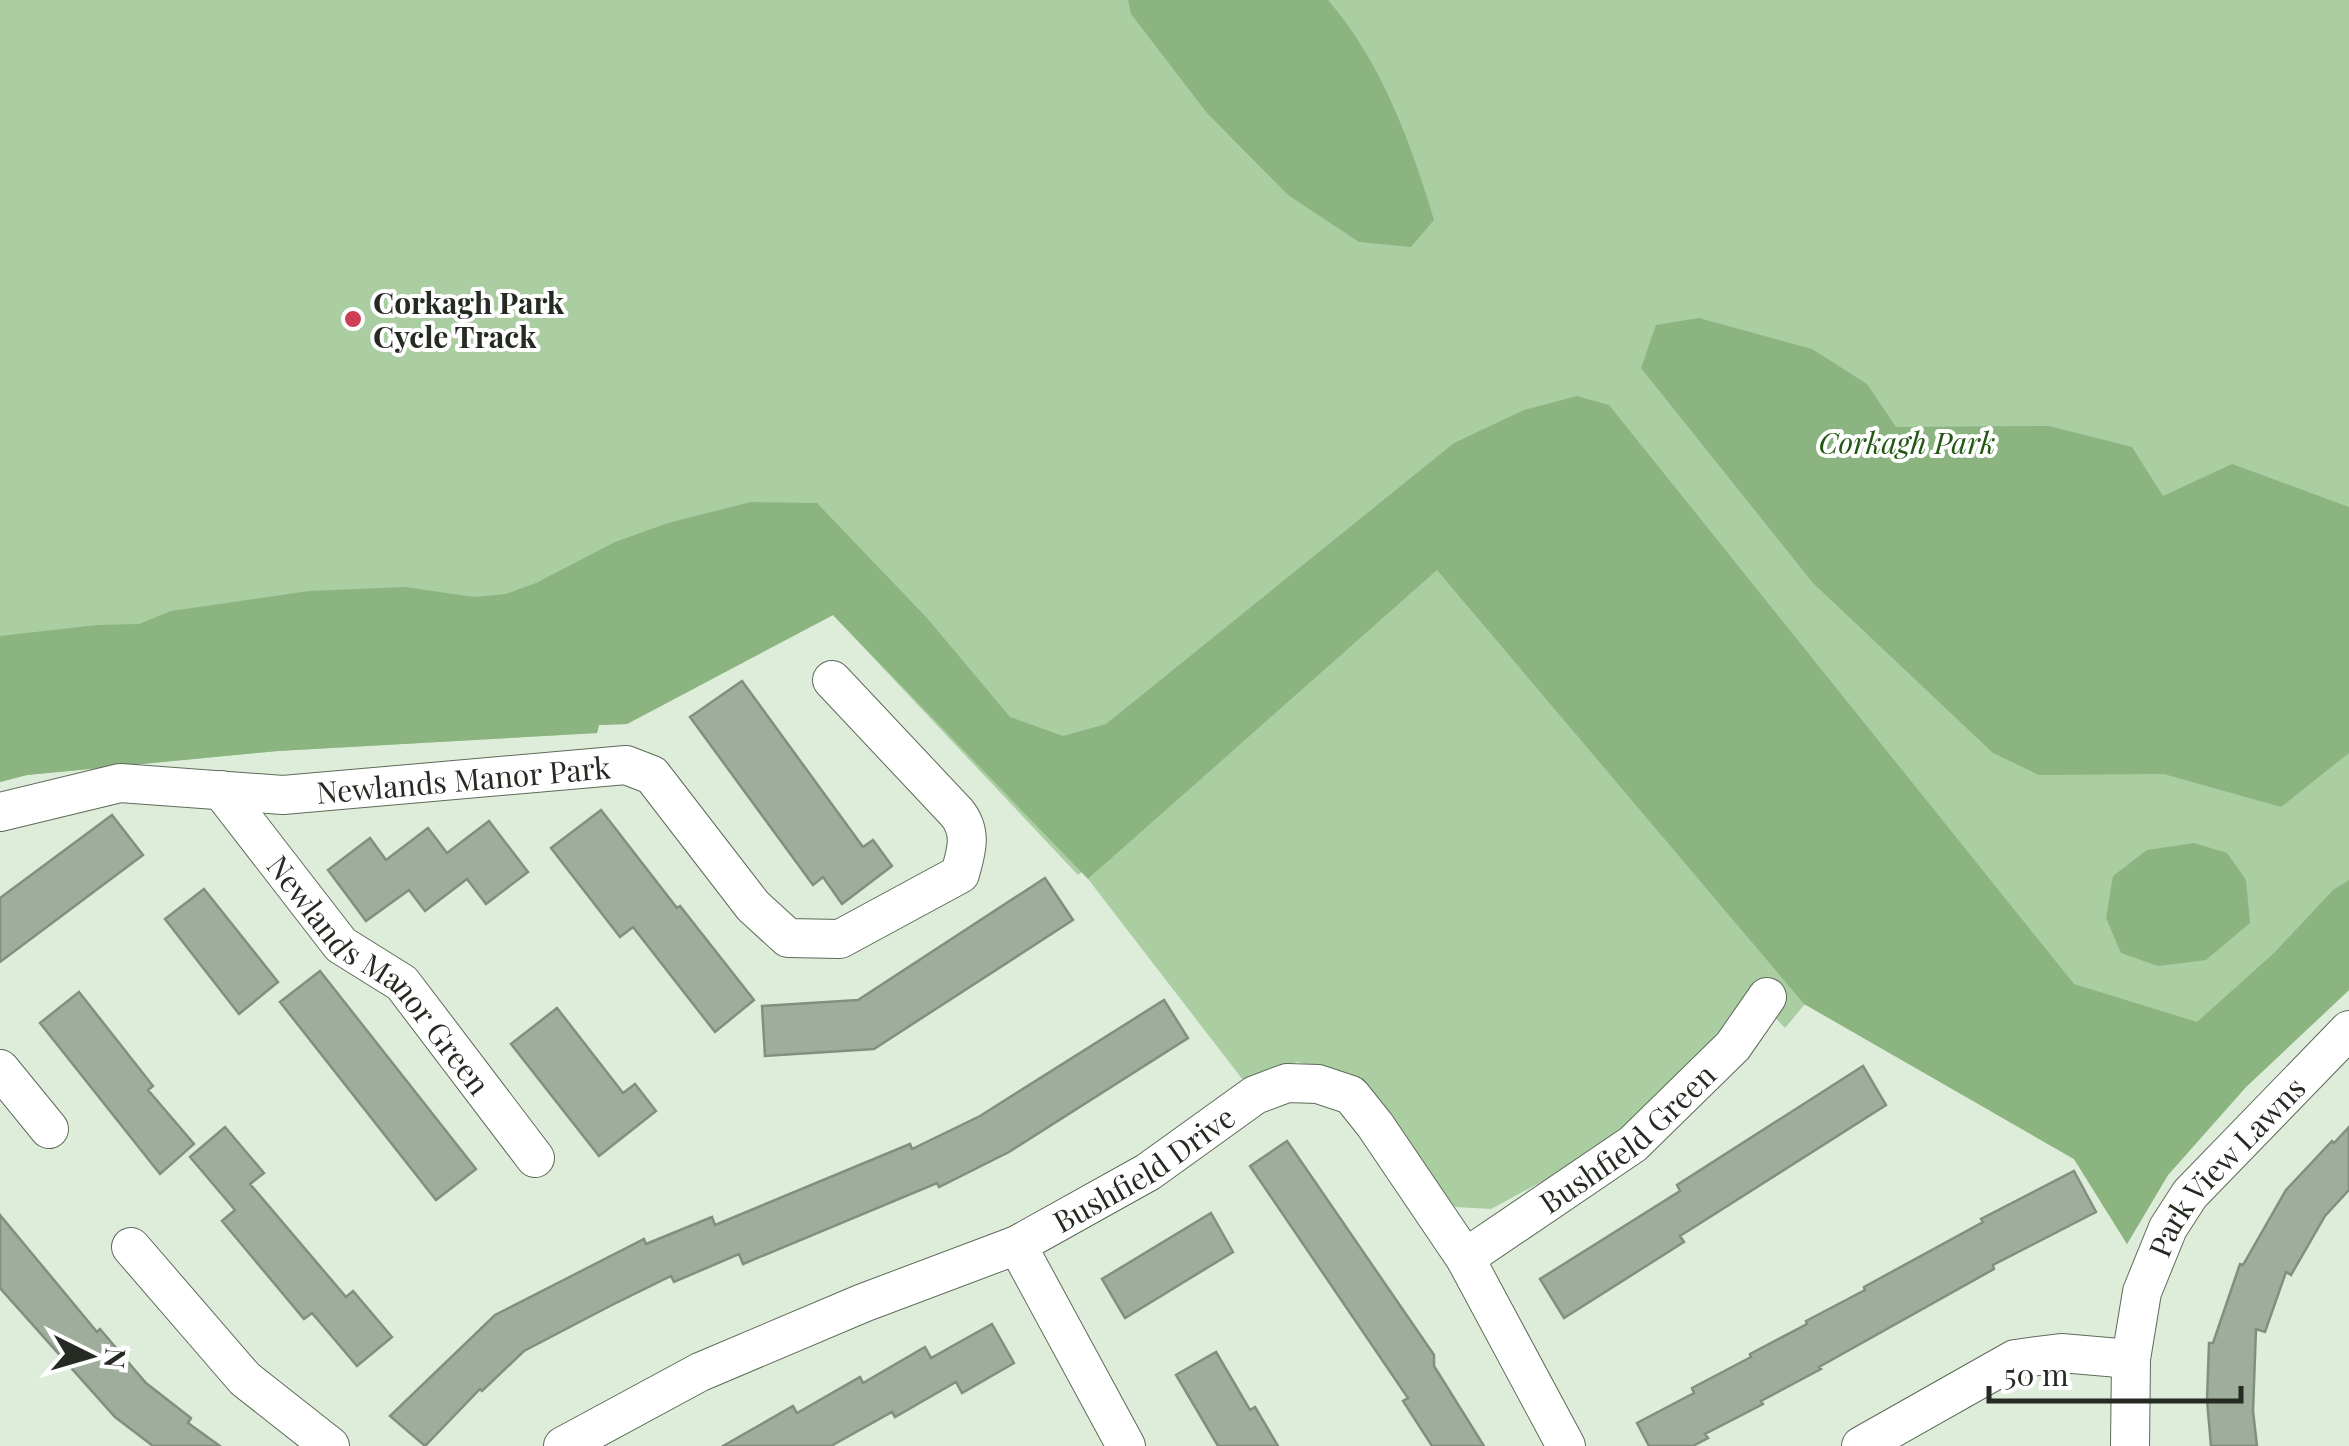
<svg xmlns="http://www.w3.org/2000/svg" width="2349" height="1446" viewBox="0 0 2349 1446" font-family="'Playfair Display',serif">
  <rect width="100%" height="100%" fill="#ddedd9"/>
  <path fill="#aacea2" d="M 0,0 L 2349,0 L 2349,990 L 2246,1087 L 2168,1175 L 2127,1244 L 2074,1159 L 1805,1004 L 1785,1028 L 1752,994 L 1626,1136 L 1491,1209 L 1456,1207 L 1442,1198 L 1334,1071 L 1297,1062 L 1243,1080 L 1088,879 L 1383,616 L 1078,875 L 833,615 L 627,724 L 599,725 L 597,733 L 278,751 L 27,775 L 0,782 Z"/>
  <path fill="#8bb481" d="M 1128,0 L 1328,0 C 1381,61 1411,143 1434,220 L 1411,247 L 1359,242 L 1288,195 L 1207,113 L 1131,14 Z
    M 1699,318 L 1812,349 L 1867,384 L 1896,427 L 2049,426 L 2132,447 L 2163,496 L 2232,464 L 2349,507 L 2349,753 L 2281,807 L 2164,774 L 2039,775 L 1993,753 L 1813,583 L 1641,368 L 1656,325 Z
    M 1577,396 L 1609,405 L 2074,984 L 2197,1022 L 2274,953 L 2333,890 L 2349,880 L 2349,990 L 2246,1087 L 2168,1175 L 2127,1244 L 2074,1159 L 1804,1004 L 1437,570 L 1088,879 L 833,615 L 627,724 L 599,725 L 597,733 L 278,751 L 27,775 L 0,782 L 0,636 L 97,625 L 139,624 L 171,611 L 309,591 L 405,587 L 474,597 L 506,594 L 536,583 L 615,542 L 668,523 L 751,502 L 817,503 L 927,618 L 1010,717 L 1063,736 L 1106,724 L 1454,443 L 1524,410 Z
    M 2194,843 L 2227,853 L 2246,880 L 2250,923 L 2206,960 L 2158,966 L 2121,953 L 2106,918 L 2113,876 L 2147,850 Z"/>
  <path fill="#9fae9c" stroke="#81907e" stroke-width="2.5" d="M 742,681 L 863,847 L 873,840 L 892,866 L 842,904 L 823,877 L 813,885 L 690,717 Z
    M 601,810 L 677,908 L 680,906 L 754,1000 L 715,1032 L 633,927 L 620,937 L 551,848 Z
    M 112,815 L 143,855 L 0,962 L 0,898 Z
    M 489,821 L 528,872 L 486,904 L 467,879 L 425,911 L 409,890 L 366,921 L 328,870 L 370,838 L 386,860 L 428,828 L 447,853 Z
    M 1045,878 L 1073,920 L 874,1049 L 765,1056 L 762,1006 L 858,1000 Z
    M 204,889 L 278,982 L 239,1014 L 165,919 Z
    M 320,971 L 476,1169 L 436,1200 L 280,1002 Z
    M 79,992 L 153,1086 L 148,1090 L 194,1144 L 160,1174 L 40,1023 Z
    M 1164,1000 L 1188,1038 L 1009,1152 L 939,1187 L 937,1183 L 743,1264 L 739,1254 L 674,1282 L 671,1276 L 610,1306 L 524,1351 L 482,1391 L 480,1389 L 425,1446 L 390,1416 L 495,1315 L 644,1239 L 646,1244 L 712,1217 L 715,1225 L 910,1144 L 912,1149 L 980,1116 Z
    M 557,1008 L 623,1093 L 635,1084 L 656,1111 L 599,1156 L 511,1044 Z
    M 1863,1066 L 1886,1105 L 1680,1236 L 1684,1242 L 1564,1318 L 1540,1279 L 1680,1191 L 1677,1185 Z
    M 225,1127 L 264,1173 L 250,1184 L 346,1297 L 353,1291 L 392,1337 L 357,1366 L 312,1313 L 304,1319 L 222,1221 L 235,1210 L 190,1157 Z
    M 2349,1127 L 2349,1190 L 2325,1216 L 2291,1275 L 2286,1272 L 2265,1332 L 2256,1329 L 2253,1411 L 2257,1446 L 2211,1446 L 2207,1400 L 2209,1343 L 2213,1343 L 2240,1264 L 2243,1265 L 2286,1190 L 2332,1141 L 2334,1143 Z
    M 1287,1141 L 1434,1355 L 1434,1366 L 1484,1446 L 1432,1446 L 1403,1401 L 1408,1398 L 1250,1166 Z
    M 2074,1171 L 2096,1212 L 1993,1265 L 1994,1269 L 1819,1367 L 1821,1369 L 1761,1401 L 1763,1404 L 1705,1434 L 1708,1438 L 1693,1446 L 1649,1446 L 1637,1423 L 1694,1393 L 1692,1388 L 1751,1357 L 1750,1354 L 1807,1324 L 1806,1321 L 1865,1290 L 1864,1287 L 1983,1222 L 1981,1219 Z
    M 1211,1213 L 1233,1252 L 1125,1318 L 1102,1279 Z
    M 0,1215 L 97,1332 L 100,1329 L 146,1383 L 191,1418 L 188,1423 L 220,1446 L 153,1446 L 115,1417 L 0,1288 Z
    M 992,1324 L 1014,1363 L 962,1393 L 956,1382 L 895,1417 L 892,1412 L 831,1446 L 723,1446 L 793,1406 L 797,1413 L 860,1377 L 863,1383 L 925,1347 L 931,1358 Z
    M 1216,1352 L 1250,1410 L 1255,1407 L 1278,1446 L 1218,1446 L 1176,1375 Z"/>
  <g fill="none" stroke-linecap="round" stroke-linejoin="round">
    <defs>
      <g id="minor">
        <path id="s1" d="M 221,790 L 341,945 L 402,983 L 535,1158"/>
        <path id="s2" d="M 0,812 L 120,783 L 283,795 L 626,765 L 652,775 L 753,906 L 788,938 L 840,939 L 960,874 C 966,852 973,833 957,813 L 832,680"/>
        <path d="M 0,1069 L 49,1129"/>
        <path d="M 1017,1245 L 1126,1446"/>
        <path d="M 131,1247 L 245,1379 L 330,1446"/>
        <path id="s3" d="M 1465,1258 L 1633,1144 L 1733,1046 L 1767,997"/>
        <path id="s4" d="M 563,1446 L 700,1372 L 863,1303 L 1017,1245 L 1148,1172 L 1255,1095 L 1287,1083 L 1318,1084 L 1351,1095 L 1375,1125 L 1465,1258 L 1566,1446"/>
        <path d="M 1861,1446 L 2015,1359 L 2061,1353 L 2131,1359"/>
        <path id="s5" d="M 2130,1446 L 2131,1359 L 2142,1292 L 2168,1228 L 2190,1194 L 2349,1030"/>
      </g>
    </defs>
    <use href="#minor" stroke="#5d6b59" stroke-width="40"/>
    <use href="#minor" stroke="#fff" stroke-width="38"/>
  </g>
  <circle fill="#ce3e54" stroke="#fff" stroke-width="4" cx="353" cy="319" r="10"/>
  <g text-anchor="middle" dominant-baseline="central" stroke-width="8" stroke-linejoin="round" paint-order="stroke">
    <g font-size="30" font-weight="bold" fill="#252b23" stroke="#fff" text-anchor="start">
      <text x="373" y="302">Corkagh Park<tspan x="373" dy="34">Cycle Track</tspan></text>
    </g>
    <g font-size="30" font-style="italic" fill="#225812" stroke="#fff">
      <text x="1907" y="442">Corkagh Park</text>
    </g>
    <g font-size="30" fill="#252b23" stroke="#fff">
      <text stroke="none"><textPath href="#s2" startOffset="468">Newlands Manor Park</textPath></text>
      <text stroke="none"><textPath href="#s1" startOffset="245">Newlands Manor Green</textPath></text>
      <text stroke="none"><textPath href="#s3" startOffset="202">Bushfield Green</textPath></text>
      <text stroke="none"><textPath href="#s4" startOffset="645">Bushfield Drive</textPath></text>
      <text stroke="none"><textPath href="#s5" startOffset="308">Park View Lawns</textPath></text>
    </g>
  </g>
  <g transform="translate(90 1356) rotate(95)" stroke="#ffffff" stroke-width="8" paint-order="stroke">
  <path d="M0-8L18 38L0 25L-18 38Z" fill="#252b23"/>
  <text y="-15" font-size="28" font-weight="bold" text-anchor="middle" fill="#252b23">N</text>
  </g>
  <path d="M1989 1386v15h252v-15" fill="none" stroke="#252b23" stroke-width="5"/>
  <text x="2004" y="1386" font-size="30" fill="#252b23" stroke="#ffffff" stroke-width="8" paint-order="stroke">50 m</text>
</svg>
